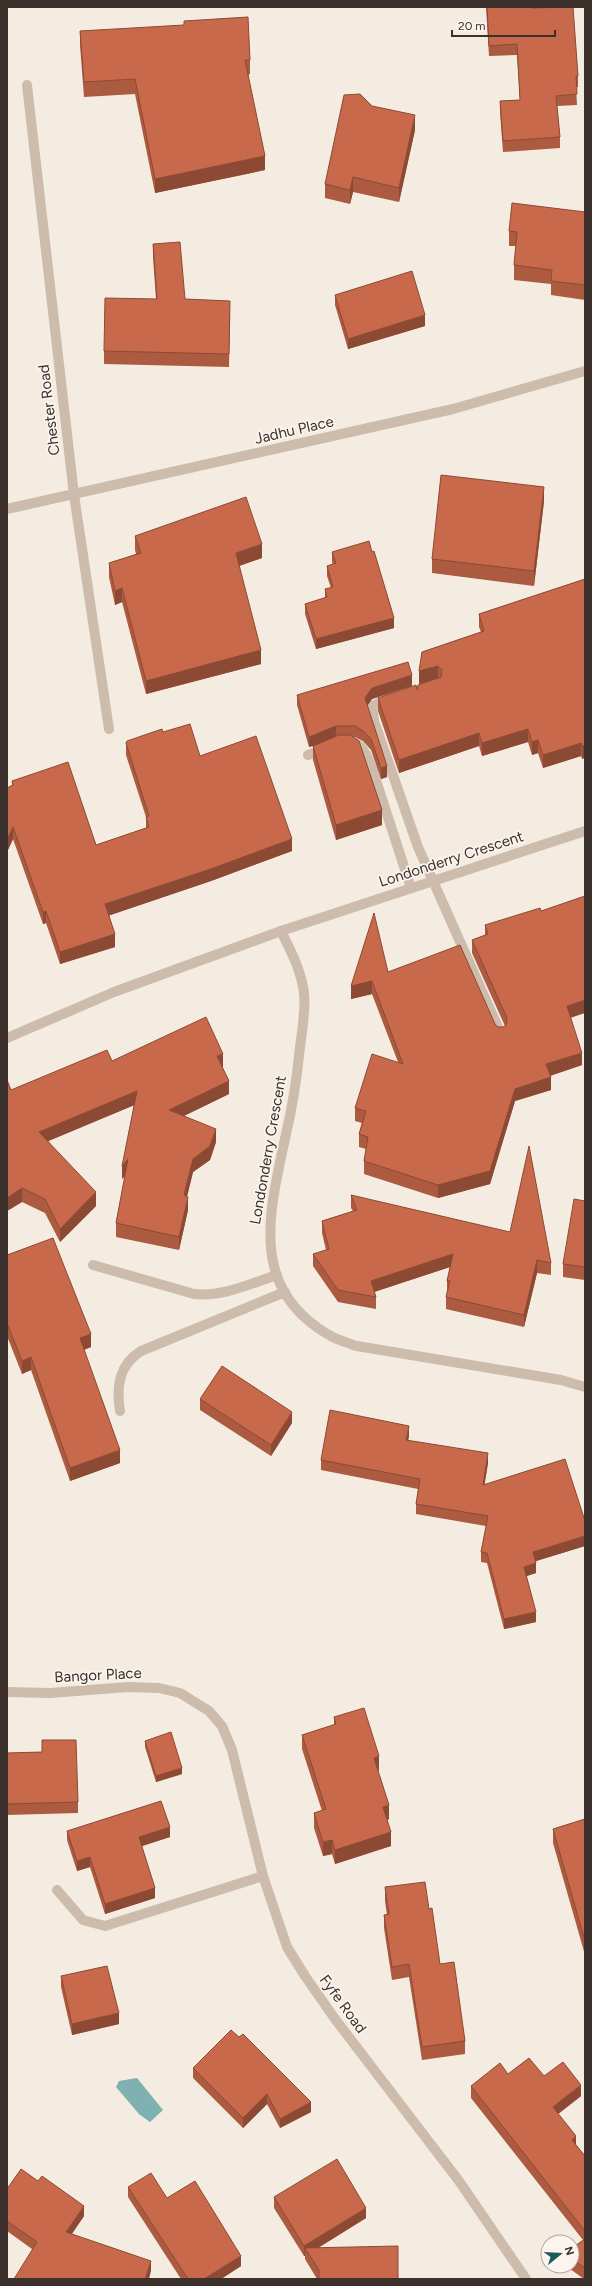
<svg xmlns="http://www.w3.org/2000/svg" width="592" height="2286" viewBox="0 0 592 2286" font-family="Figtree,sans-serif">
  <rect width="100%" height="100%" fill="#f4ebe1"/>
  <path fill="#7fb0b2" d="M 137,2078 L 163,2110 L 150,2122 L 139,2114 L 116,2087 L 119,2081 Z"/>
  <g fill="none" stroke-linecap="round" stroke-linejoin="round">
    <path stroke="#cdbbac" stroke-width="10" d="M 27,85 L 74,495 L 109,729
      M 7,509 L 453,409 L 585,371
      M 390,699 L 372,706 L 374,721 L 418,847 L 501,1034
      M 351,741 C 364,745 367,757 372,768 L 411,888
      M 308,755 L 325,749
      M 281,931 C 291,951 301,970 304,993 C 306,1010 302,1030 300,1047 C 297,1077 293,1105 286,1134 C 270,1210 247,1288 329,1335 C 337,1340 348,1343 357,1346 L 561,1380 L 585,1387
      M 7,1038 L 114,992 L 281,931 L 585,831
      M 93,1265 L 194,1294 C 223,1297 249,1284 277,1275
      M 120,1411 C 116,1386 119,1365 141,1351 L 285,1292
      M 7,1692 L 50,1693 L 128,1687 L 159,1688 L 180,1693 L 209,1711 L 222,1726 L 232,1750 L 263,1876 L 287,1947 L 305,1976 L 335,2019 L 459,2181 L 526,2279
      M 57,1890 L 83,1920 L 105,1926 L 263,1876"/>
  </g>
  <path fill="#ac5a40" d="M 486,7 L 531,7 L 578,76 L 578,87 L 576,87 L 577,105 L 557,106 L 560,137 L 560,148 L 503,152 L 500,112 L 500,101 L 520,100 L 517,55 L 489,56 Z
    M 80,31 L 250,60 L 250,74 L 248,75 L 265,170 L 155,193 L 135,94 L 84,97 L 80,45 Z
    M 372,106 L 415,130 L 399,202 L 353,192 L 350,204 L 325,198 L 325,184 Z
    M 585,212 L 585,300 L 551,295 L 551,284 L 514,280 L 514,265 L 516,246 L 509,246 L 509,231 Z
    M 153,244 L 185,299 L 230,314 L 229,367 L 104,364 L 104,351 L 156,299 L 153,257 Z
    M 335,295 L 425,326 L 348,349 L 335,305 Z
    M 544,501 L 534,586 L 432,573 L 432,559 Z
    M 135,536 L 262,558 L 239,566 L 261,664 L 146,694 L 122,602 L 115,605 L 109,577 L 109,563 L 136,554 L 135,550 Z
    M 332,552 L 372,552 L 394,628 L 316,649 L 305,614 L 305,604 L 325,598 L 325,589 L 331,588 L 327,576 L 327,566 L 333,564 L 332,562 Z
    M 585,579 L 582,759 L 581,756 L 543,768 L 538,753 L 532,755 L 528,742 L 482,756 L 479,746 L 399,773 L 378,711 L 378,698 L 417,690 L 426,682 L 419,684 L 422,652 L 481,632 L 479,627 L 479,614 Z
    M 7,625 L 8,631 L 8,646 L 7,646 Z
    M 412,686 L 372,699 L 367,706 L 387,777 L 381,779 L 371,750 L 363,741 L 355,737 L 353,737 L 382,825 L 336,840 L 313,760 L 313,746 L 309,747 L 297,705 L 297,695 Z
    M 163,732 L 200,756 L 292,851 L 211,881 L 109,915 L 115,947 L 60,964 L 46,923 L 43,924 L 13,839 L 7,852 L 7,788 L 12,786 L 12,781 L 96,845 L 146,828 L 146,817 L 126,755 L 126,743 Z
    M 485,925 L 571,1018 L 582,1065 L 550,1076 L 551,1090 L 515,1101 L 490,1184 L 438,1198 L 364,1174 L 364,1161 L 366,1149 L 359,1147 L 359,1134 L 362,1123 L 355,1121 L 355,1108 L 398,1062 L 372,994 L 351,999 L 351,986 L 388,972 L 495,1024 L 498,1027 L 503,1027 L 505,1026 L 472,953 L 472,940 L 485,935 Z
    M 112,1061 L 223,1067 L 222,1067 L 229,1094 L 184,1116 L 216,1142 L 210,1160 L 193,1172 L 187,1196 L 188,1210 L 179,1250 L 116,1237 L 116,1223 L 125,1176 L 122,1179 L 134,1105 L 48,1141 L 96,1206 L 60,1242 L 45,1213 L 22,1202 L 7,1211 L 7,1080 L 11,1090 Z
    M 351,1195 L 551,1263 L 551,1275 L 537,1273 L 524,1327 L 446,1309 L 446,1297 L 447,1291 L 447,1281 L 450,1267 L 374,1292 L 376,1297 L 376,1309 L 338,1302 L 313,1266 L 313,1254 L 326,1250 L 322,1233 L 322,1221 L 353,1211 L 351,1208 Z
    M 585,1201 L 585,1280 L 563,1277 L 563,1264 Z
    M 7,1255 L 91,1347 L 84,1350 L 120,1463 L 70,1481 L 31,1370 L 22,1374 L 7,1336 Z
    M 200,1399 L 292,1423 L 271,1456 L 200,1410 Z
    M 409,1436 L 408,1440 L 488,1463 L 484,1485 L 585,1521 L 585,1546 L 536,1561 L 536,1573 L 526,1576 L 536,1622 L 504,1629 L 487,1563 L 481,1562 L 481,1552 L 486,1526 L 416,1514 L 416,1504 L 418,1489 L 321,1470 L 321,1460 Z
    M 334,1717 L 379,1770 L 378,1771 L 389,1819 L 387,1820 L 391,1846 L 335,1864 L 332,1854 L 323,1856 L 314,1828 L 314,1813 L 322,1811 L 302,1749 L 302,1735 L 334,1725 Z
    M 145,1741 L 182,1774 L 156,1782 L 145,1747 Z
    M 42,1752 L 78,1802 L 78,1813 L 7,1815 L 7,1753 Z
    M 585,1819 L 585,1955 L 553,1843 L 553,1829 Z
    M 67,1831 L 170,1837 L 142,1846 L 155,1898 L 105,1914 L 90,1867 L 77,1871 L 67,1840 Z
    M 385,1887 L 429,1909 L 440,1964 L 465,2041 L 465,2054 L 422,2060 L 409,1977 L 392,1980 L 384,1928 L 384,1915 L 387,1915 L 385,1901 Z
    M 61,1976 L 119,2024 L 72,2035 L 61,1987 Z
    M 231,2030 L 311,2112 L 280,2128 L 267,2104 L 243,2128 L 193,2078 L 193,2068 Z
    M 544,2076 L 581,2096 L 558,2114 L 576,2145 L 585,2156 L 585,2279 L 584,2279 L 566,2266 L 572,2266 L 572,2248 L 583,2240 L 471,2098 L 471,2086 Z
    M 128,2187 L 167,2198 L 241,2266 L 221,2279 L 181,2279 L 128,2197 Z
    M 7,2189 L 84,2216 L 72,2234 L 151,2271 L 32,2249 L 7,2231 Z
    M 274,2197 L 366,2218 L 318,2248 L 398,2279 L 317,2279 L 305,2259 L 305,2256 L 304,2256 L 274,2208 Z"/>
  <path fill="#8c4a34" d="M 415,115 L 415,130 L 399,202 L 399,188 Z
    M 265,156 L 265,170 L 155,193 L 155,179 Z
    M 353,177 L 353,192 L 350,204 L 350,190 Z
    M 425,315 L 425,326 L 348,349 L 348,339 Z
    M 544,487 L 544,501 L 534,586 L 534,571 Z
    M 262,544 L 262,558 L 236,567 L 236,553 Z
    M 122,588 L 122,602 L 115,605 L 115,591 Z
    M 394,618 L 394,628 L 316,649 L 316,639 Z
    M 261,650 L 261,664 L 146,694 L 146,681 Z
    M 438,666 L 438,679 L 419,684 L 419,671 Z
    M 412,675 L 412,686 L 372,699 L 365,709 L 365,698 L 372,688 Z
    M 336,726 L 336,737 L 309,747 L 309,737 Z
    M 528,729 L 528,742 L 482,756 L 482,743 Z
    M 479,733 L 479,746 L 399,773 L 399,760 Z
    M 538,740 L 538,753 L 532,755 L 532,742 Z
    M 581,743 L 581,756 L 543,768 L 543,755 Z
    M 585,745 L 585,758 L 582,759 L 582,746 Z
    M 387,766 L 387,777 L 381,779 L 381,768 Z
    M 382,810 L 382,825 L 336,840 L 336,825 Z
    M 13,827 L 13,839 L 7,852 L 7,840 Z
    M 292,839 L 292,851 L 211,881 L 105,917 L 105,904 Z
    M 46,911 L 46,923 L 43,924 L 43,912 Z
    M 115,934 L 115,947 L 60,964 L 60,952 Z
    M 372,981 L 372,994 L 351,999 L 351,986 Z
    M 585,1000 L 585,1013 L 567,1019 L 567,1006 Z
    M 582,1053 L 582,1065 L 546,1077 L 546,1064 Z
    M 223,1054 L 223,1067 L 217,1070 L 217,1056 Z
    M 551,1077 L 551,1090 L 515,1101 L 490,1184 L 438,1198 L 438,1185 L 515,1089 Z
    M 229,1081 L 229,1094 L 169,1123 L 169,1110 Z
    M 137,1091 L 137,1104 L 39,1145 L 39,1132 Z
    M 216,1129 L 216,1142 L 210,1160 L 193,1172 L 184,1209 L 184,1195 L 193,1159 Z
    M 128,1159 L 128,1172 L 122,1179 L 122,1166 Z
    M 22,1188 L 22,1202 L 7,1211 L 7,1198 Z
    M 96,1192 L 96,1206 L 60,1242 L 60,1229 Z
    M 188,1197 L 188,1210 L 179,1250 L 179,1237 Z
    M 453,1254 L 453,1266 L 371,1293 L 371,1281 Z
    M 537,1260 L 537,1273 L 524,1327 L 524,1315 Z
    M 91,1334 L 91,1347 L 80,1351 L 80,1338 Z
    M 31,1357 L 31,1370 L 22,1374 L 22,1361 Z
    M 292,1412 L 292,1423 L 271,1456 L 271,1445 Z
    M 409,1426 L 409,1436 L 406,1450 L 406,1440 Z
    M 120,1450 L 120,1463 L 70,1481 L 70,1468 Z
    M 488,1453 L 488,1463 L 483,1495 L 483,1485 Z
    M 585,1536 L 585,1546 L 533,1562 L 533,1552 Z
    M 536,1563 L 536,1573 L 524,1577 L 524,1567 Z
    M 536,1612 L 536,1622 L 504,1629 L 504,1619 Z
    M 379,1756 L 379,1770 L 374,1772 L 374,1758 Z
    M 182,1768 L 182,1774 L 156,1782 L 156,1776 Z
    M 389,1805 L 389,1819 L 383,1821 L 383,1807 Z
    M 170,1827 L 170,1837 L 139,1847 L 139,1837 Z
    M 391,1832 L 391,1846 L 335,1864 L 335,1850 Z
    M 332,1840 L 332,1854 L 323,1856 L 323,1842 Z
    M 90,1857 L 90,1867 L 77,1871 L 77,1861 Z
    M 155,1888 L 155,1898 L 105,1914 L 105,1904 Z
    M 119,2013 L 119,2024 L 72,2035 L 72,2024 Z
    M 581,2085 L 581,2096 L 553,2118 L 553,2107 Z
    M 267,2094 L 267,2104 L 243,2128 L 243,2118 Z
    M 311,2102 L 311,2112 L 280,2128 L 280,2119 Z
    M 576,2136 L 576,2148 L 572,2140 Z
    M 84,2206 L 84,2216 L 66,2242 L 66,2232 Z
    M 366,2208 L 366,2218 L 308,2254 L 305,2248 L 305,2256 L 304,2256 L 304,2246 Z
    M 241,2256 L 241,2266 L 221,2279 L 204,2279 Z
    M 151,2261 L 151,2271 L 149,2279 L 145,2279 Z"/>
  <path fill="#c8694b" stroke="#8c4a34" d="M 487,7 L 531,7 L 531,8 L 573,7 L 578,76 L 576,76 L 577,94 L 556,96 L 560,137 L 503,141 L 500,101 L 520,100 L 517,44 L 489,46 Z
    M 248,17 L 250,60 L 245,60 L 265,156 L 155,179 L 135,79 L 84,82 L 80,31 L 184,25 L 184,21 Z
    M 360,94 L 372,106 L 415,115 L 399,188 L 353,177 L 350,190 L 325,184 L 344,95 Z
    M 512,203 L 585,212 L 585,285 L 551,281 L 552,270 L 514,265 L 517,232 L 509,231 Z
    M 180,242 L 185,299 L 230,301 L 229,354 L 104,351 L 105,298 L 157,299 L 153,244 Z
    M 412,271 L 425,315 L 348,339 L 335,295 Z
    M 441,475 L 544,487 L 534,571 L 432,559 Z
    M 246,497 L 262,544 L 236,553 L 261,650 L 146,681 L 122,588 L 115,591 L 109,563 L 141,553 L 135,536 Z
    M 369,541 L 372,552 L 374,551 L 394,618 L 316,639 L 305,604 L 327,597 L 325,589 L 333,587 L 327,566 L 336,563 L 332,552 Z
    M 585,579 L 585,745 L 582,746 L 581,743 L 543,755 L 538,740 L 532,742 L 528,729 L 482,743 L 479,733 L 399,760 L 378,698 L 416,685 L 417,690 L 418,685 L 441,677 L 442,670 L 438,666 L 419,671 L 422,652 L 484,631 L 479,614 Z
    M 408,662 L 412,675 L 372,688 L 365,698 L 387,766 L 381,768 L 371,739 L 363,731 L 355,726 L 336,726 L 309,737 L 297,695 Z
    M 190,724 L 200,756 L 256,736 L 292,839 L 211,869 L 105,904 L 115,934 L 60,952 L 46,911 L 43,912 L 13,827 L 7,840 L 7,788 L 13,785 L 12,781 L 68,762 L 96,845 L 149,827 L 146,817 L 149,816 L 126,743 L 127,741 L 162,729 L 163,732 Z
    M 339,735 L 350,735 L 359,741 L 382,810 L 336,825 L 313,746 Z
    M 585,896 L 585,1000 L 567,1006 L 582,1053 L 546,1064 L 551,1077 L 515,1089 L 490,1171 L 438,1185 L 364,1161 L 368,1137 L 359,1134 L 366,1111 L 355,1108 L 372,1054 L 403,1064 L 372,981 L 351,986 L 374,913 L 388,972 L 460,945 L 495,1024 L 498,1027 L 503,1027 L 506,1025 L 507,1018 L 472,940 L 488,934 L 485,925 L 540,908 L 541,911 Z
    M 206,1017 L 223,1054 L 217,1056 L 229,1081 L 169,1110 L 216,1129 L 210,1146 L 193,1159 L 184,1195 L 188,1197 L 179,1237 L 116,1223 L 128,1159 L 122,1166 L 137,1091 L 39,1132 L 96,1192 L 60,1229 L 45,1199 L 22,1188 L 7,1198 L 7,1080 L 11,1090 L 107,1050 L 112,1061 Z
    M 529,1146 L 551,1263 L 537,1260 L 524,1315 L 446,1297 L 450,1281 L 447,1281 L 453,1254 L 371,1281 L 376,1297 L 338,1290 L 313,1254 L 329,1249 L 322,1221 L 357,1210 L 351,1195 L 510,1232 Z
    M 574,1199 L 585,1201 L 585,1267 L 563,1264 Z
    M 53,1238 L 91,1334 L 80,1338 L 120,1450 L 70,1468 L 31,1357 L 22,1361 L 7,1323 L 7,1255 Z
    M 222,1366 L 292,1412 L 271,1445 L 200,1399 Z
    M 330,1410 L 409,1426 L 406,1440 L 488,1453 L 483,1485 L 565,1459 L 585,1521 L 585,1536 L 533,1552 L 536,1563 L 524,1567 L 536,1612 L 504,1619 L 487,1553 L 481,1552 L 488,1516 L 416,1504 L 420,1479 L 321,1460 Z
    M 364,1708 L 379,1756 L 374,1758 L 389,1805 L 383,1807 L 391,1832 L 335,1850 L 332,1840 L 323,1842 L 314,1813 L 326,1809 L 302,1735 L 336,1724 L 334,1717 Z
    M 171,1732 L 182,1768 L 156,1776 L 145,1741 Z
    M 42,1740 L 76,1740 L 78,1802 L 7,1804 L 7,1753 L 42,1752 Z
    M 161,1801 L 170,1827 L 139,1837 L 155,1888 L 105,1904 L 90,1857 L 77,1861 L 67,1831 Z
    M 585,1819 L 585,1941 L 553,1829 Z
    M 425,1882 L 429,1909 L 432,1908 L 440,1964 L 454,1962 L 465,2041 L 422,2047 L 409,1964 L 392,1967 L 384,1915 L 389,1914 L 385,1887 Z
    M 107,1966 L 119,2013 L 72,2024 L 61,1976 Z
    M 231,2030 L 239,2037 L 243,2034 L 311,2102 L 280,2119 L 267,2094 L 243,2118 L 193,2068 Z
    M 529,2058 L 544,2076 L 563,2062 L 581,2085 L 553,2107 L 576,2136 L 572,2140 L 585,2156 L 585,2231 L 471,2086 L 500,2063 L 508,2074 Z
    M 337,2159 L 366,2208 L 304,2246 L 274,2197 Z
    M 21,2169 L 38,2181 L 42,2176 L 84,2206 L 66,2232 L 151,2261 L 145,2279 L 14,2279 L 37,2242 L 7,2221 L 7,2189 Z
    M 151,2173 L 167,2198 L 195,2181 L 241,2256 L 204,2279 L 188,2279 L 128,2187 Z
    M 585,2239 L 585,2268 L 572,2259 L 572,2248 Z
    M 398,2246 L 398,2279 L 319,2279 L 319,2270 L 305,2248 Z"/>
  <g text-anchor="middle" dominant-baseline="central" stroke-width="3.5" stroke-linejoin="round" paint-order="stroke">
    <g font-size="15" fill="#3b302b" stroke="#fbf5ee">
      <text transform="translate(49 410) rotate(-97)">Chester Road</text>
      <text transform="translate(294 430) rotate(-13)">Jadhu Place</text>
      <text transform="translate(451 859) rotate(-18)">Londonderry Crescent</text>
      <text transform="translate(268 1150) rotate(-80)">Londonderry Crescent</text>
      <text transform="translate(98 1675) rotate(-3)">Bangor Place</text>
      <text transform="translate(343 2004) rotate(54)">Fyfe Road</text>
    </g>
  </g>
  <rect width="592" height="2286" fill="none" stroke="#3b302b" stroke-width="16"/>
  <g transform="translate(560 2254) rotate(72)"><circle r="19" fill="#fbf5ee" stroke="#aea6a0"/>
  <path d="M0-3L7 15L0 10L-7 15Z" fill="#1f5a5e"/>
  <text y="-6" font-size="11" font-weight="bold" text-anchor="middle" fill="#3b302b">N</text>
  </g>
  <path d="M452 30v6h103v-6" fill="none" stroke="#3b302b" stroke-width="2"/>
  <text x="458" y="30" font-size="12" fill="#3b302b" stroke="#fbf5ee" stroke-width="3" paint-order="stroke">20 m</text>
</svg>
